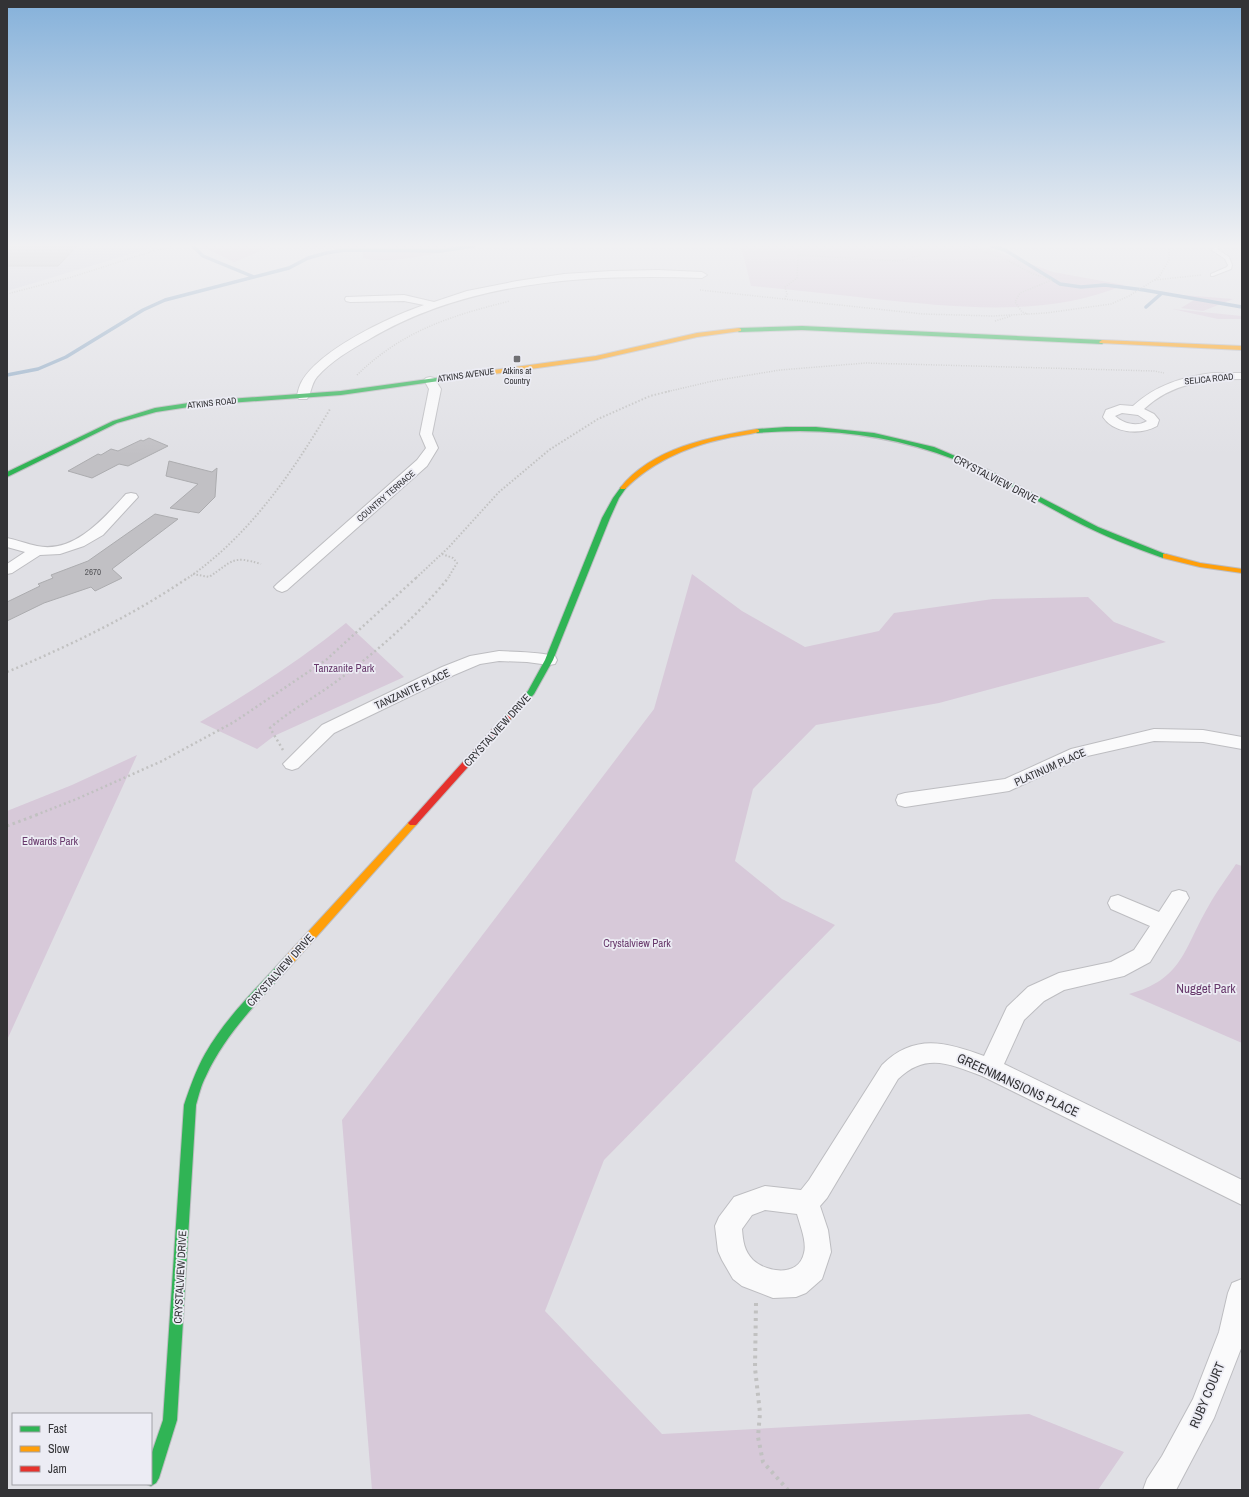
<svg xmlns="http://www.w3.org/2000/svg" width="1249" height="1497" viewBox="0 0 1249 1497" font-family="'Archivo Narrow',sans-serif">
  <rect width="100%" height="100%" fill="#e0e0e5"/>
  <path fill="#d4d4df" d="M 7,246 L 157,246 L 7,291 Z"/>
  <path fill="#d7c9d9" d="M 201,246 L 273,246 L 234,262 Z
    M 275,246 L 366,246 L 364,249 L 396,246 L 477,246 C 446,250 392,266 363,258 L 363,249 Z
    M 741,246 L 981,246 L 1053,272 L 1124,285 C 1046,318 956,307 875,299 C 834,294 793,290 751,286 Z
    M 1170,294 L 1233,299 L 1203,311 L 1181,308 L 1194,300 Z
    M 1172,309 L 1242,316 L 1242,319 L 1218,319 Z
    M 692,574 L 742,611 L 805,647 L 879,631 L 894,613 L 993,599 L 1088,597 L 1114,622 L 1166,642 L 939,703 L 816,725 L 753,789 L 735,861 L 782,899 L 835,925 L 604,1160 L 545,1311 L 662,1434 L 1029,1414 L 1124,1452 L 1098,1490 L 372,1490 L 342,1120 L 654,709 Z
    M 346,623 L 404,677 L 274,736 L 257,749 L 200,722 C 251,692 300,660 346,623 Z
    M 137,755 L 127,777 L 7,1040 L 7,811 L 72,785 Z
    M 1236,864 L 1242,866 L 1242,1043 L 1129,994 C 1183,979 1183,950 1208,907 C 1216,892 1227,878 1236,864 Z"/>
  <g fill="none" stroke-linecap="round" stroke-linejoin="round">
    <path stroke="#92acc6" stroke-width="3.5" d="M 193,246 L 203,256 L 254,277
      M 992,246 L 1005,250 L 1060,284 L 1081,287 L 1105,285 L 1144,290 L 1242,307
      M 1146,307 L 1162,293
      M 7,375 L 38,369 L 66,357 L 143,310 L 165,300 L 289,268 L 308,258 L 326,253 L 345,250 L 441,251 L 474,246"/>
  </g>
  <path fill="#c1c0c4" stroke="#acacaf" d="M 7,246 L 77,246 L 58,266 L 7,266 Z
    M 149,438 L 168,446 L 128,466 L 119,464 L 92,478 L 68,471 L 98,454 L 101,455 L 111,449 L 118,451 L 141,440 L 143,441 Z
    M 169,461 L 212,472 L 217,468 L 215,497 L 199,513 L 170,508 L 198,484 L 166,476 Z
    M 155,514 L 178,519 L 112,569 L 122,578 L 95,591 L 91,587 L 44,603 L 7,621 L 7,602 L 40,586 L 38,584 L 53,578 L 51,575 L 88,561 Z"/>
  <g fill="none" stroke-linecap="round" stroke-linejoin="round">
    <defs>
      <path id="lane" d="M 1214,246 L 1218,246 L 1217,249 L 1229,257 L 1232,265 L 1231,269 L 1213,276 L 1211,276 L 1211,274 L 1227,267 L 1228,265 L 1225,259 L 1212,250 Z"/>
      <path id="street" d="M 658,270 L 702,272 L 707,275 L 702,278 C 589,274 468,280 368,340 C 350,350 331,361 317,377 C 311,384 312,392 307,399 L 299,399 L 297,396 C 298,391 299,386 302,381 C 321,349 389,317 424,305 L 404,301 L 350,302 L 346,301 L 345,299 L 346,297 L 404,295 L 434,302 L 467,291 L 517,281 L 564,274 L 611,271 Z
        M 1213,373 L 1242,373 L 1242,379 C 1206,379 1172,383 1144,409 L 1154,414 L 1159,420 L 1157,426 C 1141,435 1114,434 1103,417 L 1106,410 L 1120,405 L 1133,406 C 1156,385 1182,377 1213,373 ZM 1122,413 L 1138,415 L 1147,421 C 1137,427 1124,424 1115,416 Z
        M 430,377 L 434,378 L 441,389 L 432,434 L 438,448 L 427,466 L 287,590 L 282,592 L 277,590 L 274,587 L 277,584 L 417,460 L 426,448 L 420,434 L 429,389 L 424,380 L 426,378 Z
        M 131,493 L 136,494 L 138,497 L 103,535 L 84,546 L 60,554 L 40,555 L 12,573 L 7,574 L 7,564 L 25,552 L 7,547 L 7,538 C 17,540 27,544 37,546 C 74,554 104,518 126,494 Z
        M 499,651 C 518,652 537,652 555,656 L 557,660 L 555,664 L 549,665 L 527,662 L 499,661 L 480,664 L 454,675 L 334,733 L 298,768 L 292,770 L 286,768 L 283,764 L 322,725 L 442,667 L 470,656 Z
        M 1154,729 L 1203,730 L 1242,737 L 1242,749 L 1203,742 L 1154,741 L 1083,757 L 1009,791 L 905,807 L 898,805 L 896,800 L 898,795 L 905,793 L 1005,779 L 1071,749 Z
        M 1179,890 L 1186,892 L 1189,898 L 1150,962 L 1124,976 L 1064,990 L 1044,1001 L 1024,1020 L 1004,1064 L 1242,1180 L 1242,1205 L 982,1076 C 950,1064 926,1052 898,1079 L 827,1198 L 820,1206 L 828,1230 L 831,1252 L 822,1279 L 806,1293 L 796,1297 L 773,1298 L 742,1286 L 733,1279 L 722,1260 L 718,1251 L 715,1226 L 719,1217 L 734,1197 L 765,1186 L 801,1190 L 809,1180 L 882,1065 C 914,1033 946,1042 984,1056 L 1007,1007 L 1028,987 L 1059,973 L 1111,962 L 1134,950 L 1150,926 L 1111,909 L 1108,903 L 1111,897 L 1118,895 L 1159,912 L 1172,892 ZM 765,1210 L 797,1214 C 800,1225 807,1242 804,1253 C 799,1277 767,1273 753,1260 C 744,1251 743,1241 742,1229 L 752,1215 Z
        M 1242,1279 L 1242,1346 L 1214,1418 L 1176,1490 L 1143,1490 L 1147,1479 L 1162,1456 L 1193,1399 L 1219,1332 L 1228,1293 L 1232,1283 Z"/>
      <path id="fast" d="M 802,326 L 1102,340 L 1105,342 L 1102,344 L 802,330 L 739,332 L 736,330 L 739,328 Z
        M 472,373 L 475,375 L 474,376 L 341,395 L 202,405 L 156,412 L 117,423 L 7,477 L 7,472 L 113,421 L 155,408 L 202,401 L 341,391 Z
        M 786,427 L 816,427 L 874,433 L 934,447 L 988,470 L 1098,527 L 1170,556 L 1169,558 L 1163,558 C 1132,547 1101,535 1071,519 C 1033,499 996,476 956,460 C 891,435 826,427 757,433 L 754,431 L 757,429 Z
        M 623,486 L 626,488 L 619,498 L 610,518 L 553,660 L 534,694 L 510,720 L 504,720 L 503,718 L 504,716 L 528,691 L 545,660 L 602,518 L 613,498 L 621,487 Z
        M 290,955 L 294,956 L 295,959 L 294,962 C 262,998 226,1032 206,1076 C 201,1085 199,1095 196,1105 L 177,1420 L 159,1478 L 156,1483 L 151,1486 L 147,1484 L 151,1484 L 151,1455 L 163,1420 L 184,1105 C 190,1087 196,1070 205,1054 C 226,1017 258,987 286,956 Z"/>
      <path id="slow" d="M 739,328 L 741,329 L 741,331 L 697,337 L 596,360 L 472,377 L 469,375 L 472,373 L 596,356 L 697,333 Z
        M 1102,340 L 1242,346 L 1242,350 L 1100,343 L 1099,342 Z
        M 757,429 L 759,430 L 759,432 C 747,435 735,436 723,439 C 686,447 652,462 625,489 L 621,489 L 620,488 C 652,448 709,437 757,429 Z
        M 1163,554 L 1166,554 L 1200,563 L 1242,569 L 1242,573 L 1200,567 L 1163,558 Z
        M 413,820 L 416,821 L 418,823 L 416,825 L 294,962 L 290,963 L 286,962 L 285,959 L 286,956 L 410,821 Z"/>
      <path id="jam" d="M 507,715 L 510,716 L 511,718 L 510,720 L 416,825 L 410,825 L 408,823 L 410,821 L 504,716 Z"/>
    </defs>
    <use href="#lane" stroke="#bdbdc1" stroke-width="2"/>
    <use href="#street" stroke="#bdbdc1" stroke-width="2"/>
    <use href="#fast" stroke="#bdbdc1" stroke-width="2"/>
    <use href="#slow" stroke="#bdbdc1" stroke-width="2"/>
    <use href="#jam" stroke="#bdbdc1" stroke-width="2"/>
    <path stroke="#c1c1c1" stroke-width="1.5" stroke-dasharray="1 1.5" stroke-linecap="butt" d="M 964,246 L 1005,259 L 1033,274 L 1052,280 L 1020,293 L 1015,302 L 1022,312 L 1028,314
      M 1155,280 L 1201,275
      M 700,290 L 923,314 L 993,316 L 1046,313 L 1111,304 L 1129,296 L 1159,277 L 1169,260 L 1169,246
      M 7,294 L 72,277 L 153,251 L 176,246
      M 785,299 L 787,294 L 785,287 L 797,278 L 798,255 L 898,261 L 918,256 L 923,251 L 919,246
      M 995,321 L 1011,316
      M 357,375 C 402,331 450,316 510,301
      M 666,392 L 713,381 L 780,370 L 866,363 L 1154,371 L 1164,373"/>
    <path stroke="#c1c1c1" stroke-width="2" stroke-dasharray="1.5 2" stroke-linecap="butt" d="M 442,554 L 453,558 L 457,563 L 448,578
      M 193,574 L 209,577 C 233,561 232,555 261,564
      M 188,578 C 250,535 292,473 330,409
      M 416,578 L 449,547 L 499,492 L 549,450 L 598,419 L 650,396 L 670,391"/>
    <path stroke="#c1c1c1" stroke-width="2.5" stroke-dasharray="2 3" stroke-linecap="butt" d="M 7,672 C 71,645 132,616 189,577
      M 283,750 L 270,728 C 288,712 310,700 330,686 C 373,655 415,619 449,577
      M 36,815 L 79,798 L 162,761 L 234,722 L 326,660 L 417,577"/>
    <path stroke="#c1c1c1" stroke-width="3" stroke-dasharray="2.5 3.5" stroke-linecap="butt" d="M 7,826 L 39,814"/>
    <path stroke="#c1c1c1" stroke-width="4" stroke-dasharray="3 4.5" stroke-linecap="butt" d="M 756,1303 L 755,1368 L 760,1413 L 758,1437 L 763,1462 L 788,1490"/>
    <use href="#lane" fill="#fafafb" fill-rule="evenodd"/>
    <use href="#street" fill="#fafafb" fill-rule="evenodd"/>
    <use href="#fast" fill="#30b455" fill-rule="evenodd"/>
    <use href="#slow" fill="#ff9f0a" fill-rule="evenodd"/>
    <use href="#jam" fill="#e5322d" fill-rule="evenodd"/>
  </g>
  <linearGradient id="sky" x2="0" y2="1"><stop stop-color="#85b1da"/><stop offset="0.54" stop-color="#f1f1f3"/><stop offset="1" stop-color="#f1f1f3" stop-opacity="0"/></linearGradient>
  <rect width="1249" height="455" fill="url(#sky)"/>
  <rect fill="#707073" stroke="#ececf4" stroke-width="1.5" x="513" y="355" width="8" height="8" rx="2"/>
  <g text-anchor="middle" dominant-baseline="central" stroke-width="3.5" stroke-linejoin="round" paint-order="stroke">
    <g font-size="9" fill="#333336" stroke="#ececf4">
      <text x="517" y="371">Atkins at<tspan x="517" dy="10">Country</tspan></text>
    </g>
    <g font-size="9" fill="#333336" stroke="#ececf4">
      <text transform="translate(466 375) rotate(-8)">ATKINS AVENUE</text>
      <text transform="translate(1209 379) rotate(-6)">SELICA ROAD</text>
      <text transform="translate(212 403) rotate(-6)">ATKINS ROAD</text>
      <text transform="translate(386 496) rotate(-41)">COUNTRY TERRACE</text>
    </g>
    <g font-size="9" fill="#56565a">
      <text x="93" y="572">2670</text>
    </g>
    <g font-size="11" fill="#333336" stroke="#ececf4">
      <text transform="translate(996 479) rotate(27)">CRYSTALVIEW DRIVE</text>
      <text transform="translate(412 689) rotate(-25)">TANZANITE PLACE</text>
      <text transform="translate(497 730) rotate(-48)">CRYSTALVIEW DRIVE</text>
      <text transform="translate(1050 767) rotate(-24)">PLATINUM PLACE</text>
      <text transform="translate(280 970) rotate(-48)">CRYSTALVIEW DRIVE</text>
      <text transform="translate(180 1277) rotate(-87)">CRYSTALVIEW DRIVE</text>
    </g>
    <g font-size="11" fill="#683a6c" stroke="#ececf4">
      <text x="344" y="668">Tanzanite Park</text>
      <text x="50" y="841">Edwards Park</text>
      <text x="637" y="943">Crystalview Park</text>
    </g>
    <g font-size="13" fill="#683a6c" stroke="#ececf4">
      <text x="1206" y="988">Nugget Park</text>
    </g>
    <g font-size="13" fill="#333336" stroke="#ececf4">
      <text transform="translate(1018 1085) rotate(25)">GREENMANSIONS PLACE</text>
      <text transform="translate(1207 1395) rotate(-67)">RUBY COURT</text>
    </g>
  </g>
  <rect width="1249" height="1497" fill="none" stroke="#333336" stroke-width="16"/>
  <rect x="12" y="1413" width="140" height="72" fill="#ececf4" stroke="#a2a2a8"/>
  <rect x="20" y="1426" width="20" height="6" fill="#30b455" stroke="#a2a2a8"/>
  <text x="48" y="1433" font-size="12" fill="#333336">Fast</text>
  <rect x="20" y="1446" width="20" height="6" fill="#ff9f0a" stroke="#a2a2a8"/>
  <text x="48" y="1453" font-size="12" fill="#333336">Slow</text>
  <rect x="20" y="1466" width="20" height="6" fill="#e5322d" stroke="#a2a2a8"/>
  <text x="48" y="1473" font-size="12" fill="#333336">Jam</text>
</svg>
